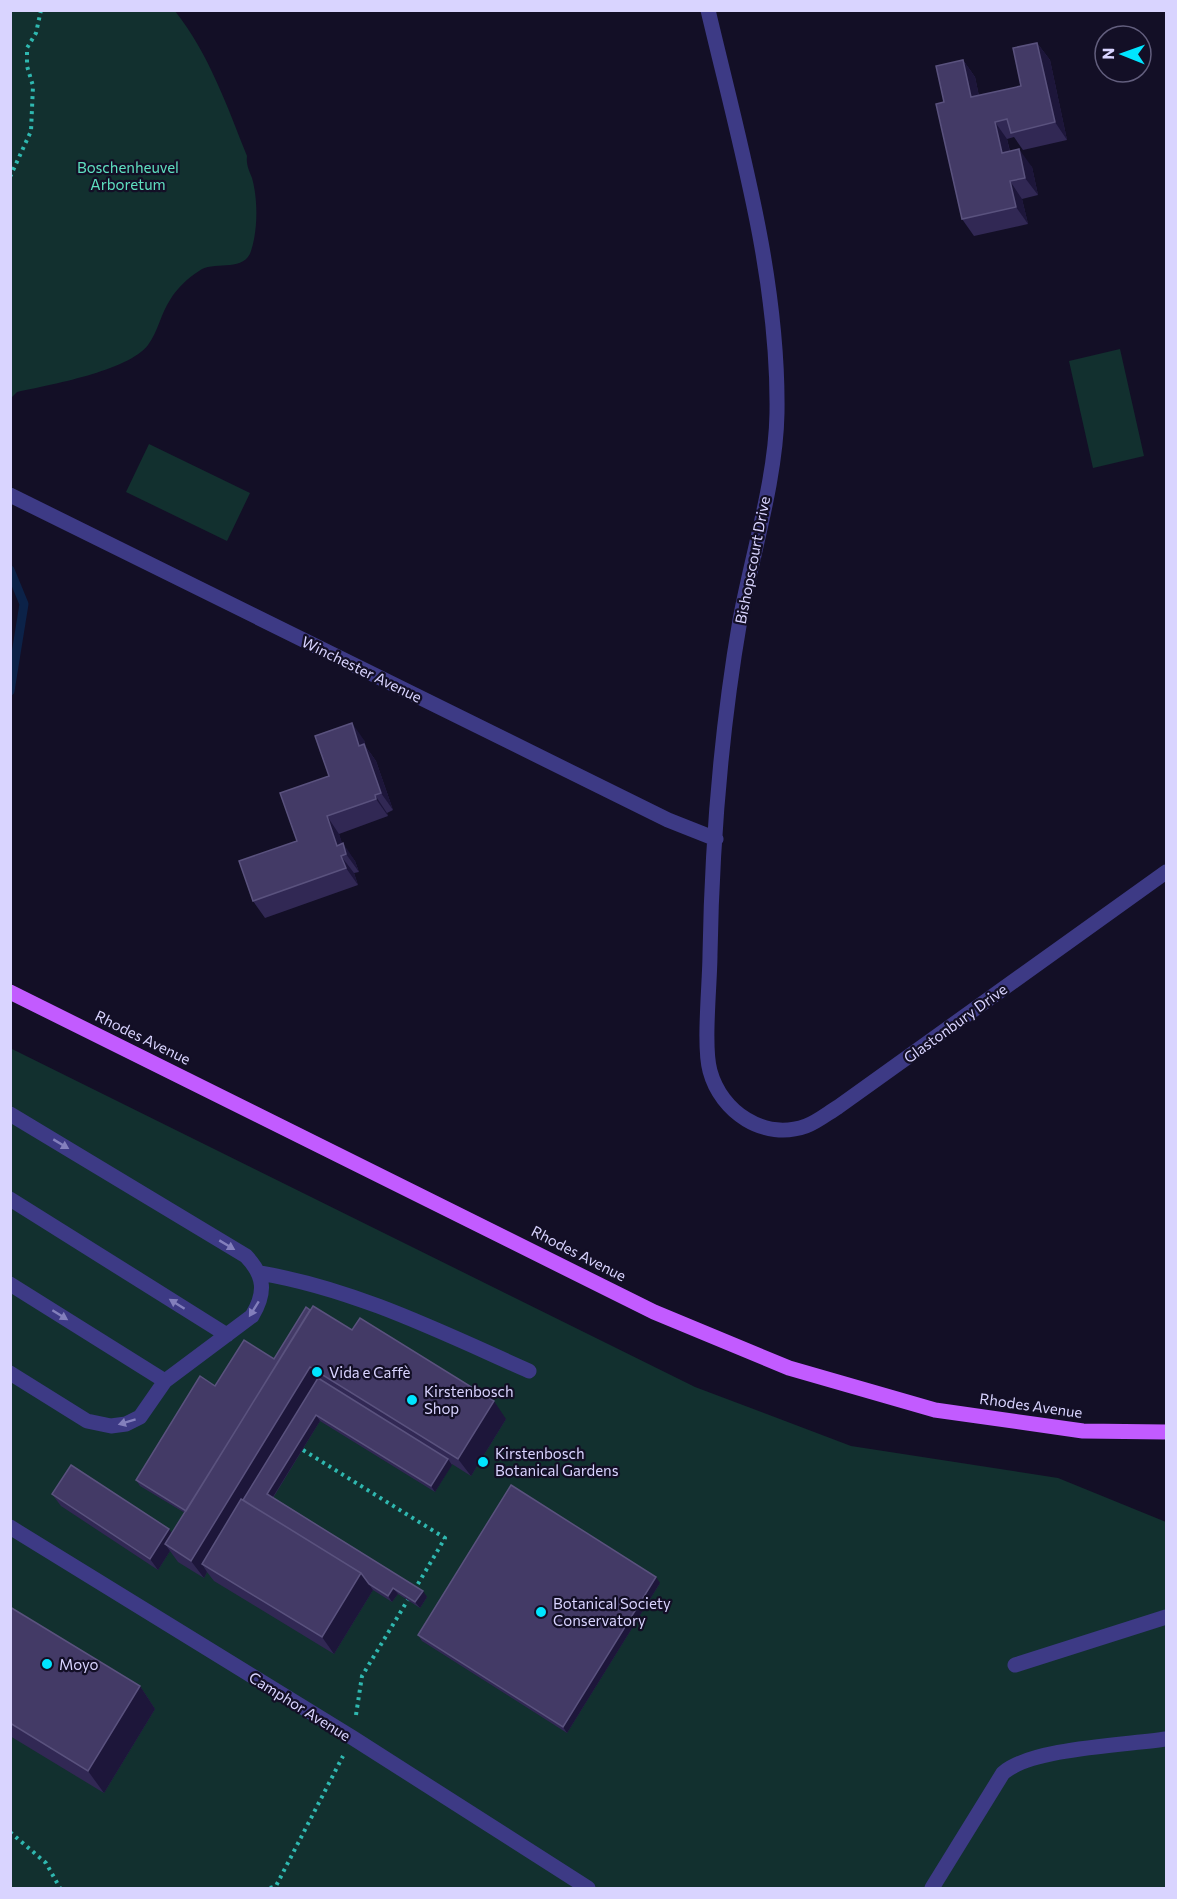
<svg xmlns="http://www.w3.org/2000/svg" width="1177" height="1899" viewBox="0 0 1177 1899" font-family="Commissioner,sans-serif">
  <rect width="100%" height="100%" fill="#130f26"/>
  <path fill="#12302f" d="M 11,10 L 175,11 C 209,54 227,106 247,156 C 246,165 249,170 252,178 C 258,199 258,230 251,251 C 244,273 213,260 199,271 C 188,278 177,288 170,300 C 161,313 158,332 148,345 C 128,371 49,385 17,392 L 11,398 Z
    M 1120,349 L 1144,456 L 1093,468 L 1069,361 Z
    M 149,444 L 250,493 L 227,541 L 126,492 Z
    M 10,1048 L 695,1387 L 851,1446 L 1058,1478 L 1166,1522 L 1166,1888 L 11,1888 Z"/>
  <g fill="none" stroke-linecap="round" stroke-linejoin="round">
    <path stroke="#0c2248" stroke-width="9" d="M 10,570 L 24,604 L 10,691"/>
    <path stroke="#2fb8b0" stroke-width="4" stroke-dasharray="3 4.5" stroke-linecap="butt" d="M 10,177 L 31,131 L 33,86 L 27,66 L 27,48 L 36,33 L 41,10
      M 303,1450 L 445,1538 L 415,1589
      M 356,1715 L 362,1676 L 409,1598
      M 10,1832 L 46,1863 L 60,1888
      M 270,1888 L 276,1886 L 343,1756"/>
    <path stroke="#3d3a85" stroke-width="15" d="M 10,1114 L 246,1256 C 265,1276 266,1293 252,1316 L 165,1381 L 140,1417 L 126,1424 L 111,1426 L 87,1421 L 10,1373
      M 10,1199 L 227,1335
      M 260,1273 C 355,1289 441,1332 529,1371
      M 10,1284 L 165,1381
      M 10,1527 L 353,1738 L 588,1888
      M 1015,1665 L 1166,1617
      M 932,1888 L 1003,1773 C 1031,1748 1126,1745 1166,1739"/>
    <path stroke="#3d3a85" stroke-width="15" d="M 708,10 C 739,142 779,277 777,413 C 776,479 752,555 740,620 C 721,730 712,842 710,954 C 710,983 703,1046 710,1071 C 721,1112 764,1141 806,1126 C 817,1122 828,1113 838,1107 L 1166,872
      M 10,495 L 668,820 L 716,839"/>
    <path stroke="#c25bff" stroke-width="15" d="M 10,992 L 654,1312 L 789,1368 L 935,1410 L 1083,1431 L 1166,1432"/>
  </g>
  <path fill="#312854" d="M 1037,43 L 1050,60 L 1067,140 L 1023,150 L 1014,137 L 1007,139 L 1010,151 L 1032,167 L 1038,195 L 1022,199 L 1028,224 L 974,236 L 962,219 L 963,60 L 975,77 L 979,96 L 1021,86 Z
    M 364,740 L 366,747 L 376,761 L 393,810 L 387,813 L 388,816 L 339,834 L 342,844 L 355,861 L 359,872 L 354,873 L 358,885 L 265,918 L 253,901 L 297,841 L 329,776 Z
    M 310,1310 L 352,1330 L 506,1419 L 471,1476 L 452,1464 L 435,1492 L 320,1421 L 273,1498 L 427,1597 L 420,1608 L 398,1594 L 392,1602 L 373,1590 L 334,1654 L 214,1581 L 207,1572 L 204,1578 L 178,1562 L 170,1551 L 158,1570 L 61,1506 L 52,1494 L 172,1534 L 185,1513 L 140,1486 L 136,1480 L 215,1386 L 274,1359 Z
    M 660,1583 L 567,1733 L 422,1641 L 418,1635 Z
    M 10,1607 L 140,1686 L 155,1709 L 104,1793 L 10,1736 Z"/>
  <path fill="#1d163a" d="M 1037,43 L 1050,60 L 1067,140 L 1055,122 Z
    M 963,60 L 975,77 L 983,115 L 971,97 Z
    M 995,122 L 1007,139 L 1014,171 L 1002,153 Z
    M 1019,149 L 1032,167 L 1038,195 L 1025,178 Z
    M 1010,181 L 1022,199 L 1028,224 L 1016,207 Z
    M 352,723 L 364,740 L 366,747 L 376,761 L 393,810 L 381,793 L 359,746 Z
    M 375,795 L 387,813 L 388,816 L 376,799 Z
    M 327,816 L 339,834 L 346,854 L 337,846 Z
    M 343,843 L 355,861 L 359,872 L 346,854 Z
    M 341,856 L 354,873 L 358,885 L 346,868 Z
    M 310,1367 L 322,1384 L 202,1564 L 207,1572 L 204,1578 L 191,1561 Z
    M 494,1401 L 506,1419 L 471,1476 L 458,1459 Z
    M 316,1415 L 320,1421 L 271,1500 L 267,1494 Z
    M 448,1459 L 452,1465 L 435,1492 L 431,1486 Z
    M 169,1529 L 177,1541 L 165,1544 L 170,1551 L 158,1570 L 150,1559 Z
    M 361,1573 L 373,1590 L 334,1654 L 322,1637 Z
    M 656,1577 L 660,1583 L 567,1733 L 563,1727 Z
    M 393,1588 L 398,1594 L 392,1602 L 388,1596 Z
    M 423,1591 L 427,1597 L 420,1608 L 415,1602 Z
    M 140,1686 L 155,1709 L 104,1793 L 88,1771 Z"/>
  <path fill="#433a66" stroke="#5a527e" stroke-width="1.5" d="M 1037,43 L 1055,122 L 1011,133 L 1007,119 L 995,122 L 1002,153 L 1019,149 L 1025,178 L 1010,181 L 1016,207 L 962,219 L 936,104 L 944,102 L 936,66 L 963,60 L 971,97 L 1021,86 L 1013,48 Z
    M 352,723 L 359,746 L 364,744 L 381,793 L 375,795 L 376,799 L 327,816 L 337,846 L 343,843 L 346,854 L 341,856 L 346,868 L 253,901 L 239,861 L 297,841 L 280,793 L 329,776 L 315,736 Z
    M 313,1306 L 352,1330 L 360,1318 L 494,1401 L 458,1459 L 310,1367 L 191,1561 L 165,1544 Z
    M 306,1307 L 310,1310 L 186,1511 L 136,1480 L 200,1376 L 215,1386 L 244,1340 L 274,1359 Z
    M 318,1378 L 448,1459 L 431,1486 L 316,1415 L 267,1494 L 423,1591 L 415,1602 L 393,1588 L 388,1596 L 369,1584 L 361,1573 L 243,1500 Z
    M 71,1465 L 169,1529 L 150,1559 L 52,1494 Z
    M 511,1485 L 656,1577 L 563,1727 L 418,1635 Z
    M 241,1499 L 361,1573 L 322,1637 L 202,1564 Z
    M 10,1607 L 140,1686 L 88,1771 L 10,1723 Z"/>
  <defs><path id="oneway-solid" d="M-6-.8H1V-3.2L6.5 0L1 3.2V.8H-6Z" transform="scale(1.5)"/></defs>
  <g fill="#837fbc">
    <use href="#oneway-solid" transform="translate(61 1144) rotate(31)"/>
    <use href="#oneway-solid" transform="translate(227 1245) rotate(31)"/>
    <use href="#oneway-solid" transform="translate(177 1304) rotate(-148)"/>
    <use href="#oneway-solid" transform="translate(254 1309) rotate(122)"/>
    <use href="#oneway-solid" transform="translate(60 1315) rotate(32)"/>
    <use href="#oneway-solid" transform="translate(127 1422) rotate(163)"/>
  </g>
  <g fill="#00e5ff" stroke="#130f26" stroke-width="2">
    <circle cx="317" cy="1372" r="6"/>
    <circle cx="412" cy="1400" r="6"/>
    <circle cx="483" cy="1462" r="6"/>
    <circle cx="541" cy="1612" r="6"/>
    <circle cx="47" cy="1664" r="6"/>
  </g>
  <g text-anchor="middle" dominant-baseline="central" stroke-width="4.5" stroke-linejoin="round" paint-order="stroke">
    <g font-size="15" fill="#5fe0c0" stroke="#130f26">
      <text x="128" y="167">Boschenheuvel<tspan x="128" dy="17">Arboretum</tspan></text>
    </g>
    <g font-size="15" fill="#d9d4ff" stroke="#130f26">
      <text transform="translate(752 560) rotate(-79)">Bishopscourt Drive</text>
      <text transform="translate(362 669) rotate(26)">Winchester Avenue</text>
      <text transform="translate(955 1023) rotate(-36)">Glastonbury Drive</text>
      <text transform="translate(143 1037) rotate(26)">Rhodes Avenue</text>
      <text transform="translate(579 1253) rotate(27)">Rhodes Avenue</text>
      <text transform="translate(1031 1405) rotate(8)">Rhodes Avenue</text>
      <text transform="translate(300 1706) rotate(32)">Camphor Avenue</text>
    </g>
    <g font-size="15" fill="#d9d4ff" stroke="#130f26" text-anchor="start">
      <text x="329" y="1372">Vida e Caffè</text>
      <text x="424" y="1391">Kirstenbosch<tspan x="424" dy="17">Shop</tspan></text>
      <text x="495" y="1453">Kirstenbosch<tspan x="495" dy="17">Botanical Gardens</tspan></text>
      <text x="553" y="1603">Botanical Society<tspan x="553" dy="17">Conservatory</tspan></text>
      <text x="59" y="1664">Moyo</text>
    </g>
  </g>
  <rect width="1177" height="1899" fill="none" stroke="#d9d4ff" stroke-width="24"/>
  <g transform="translate(1123 54) rotate(271)"><circle r="28" fill="#130f26" stroke="#625e7d" stroke-width="1.5"/>
  <path d="M0-4.5L10 22L0 15L-10 22Z" fill="#00e5ff"/>
  <text y="-9" font-size="16" font-weight="bold" text-anchor="middle" fill="#d9d4ff">N</text>
  </g>
</svg>
